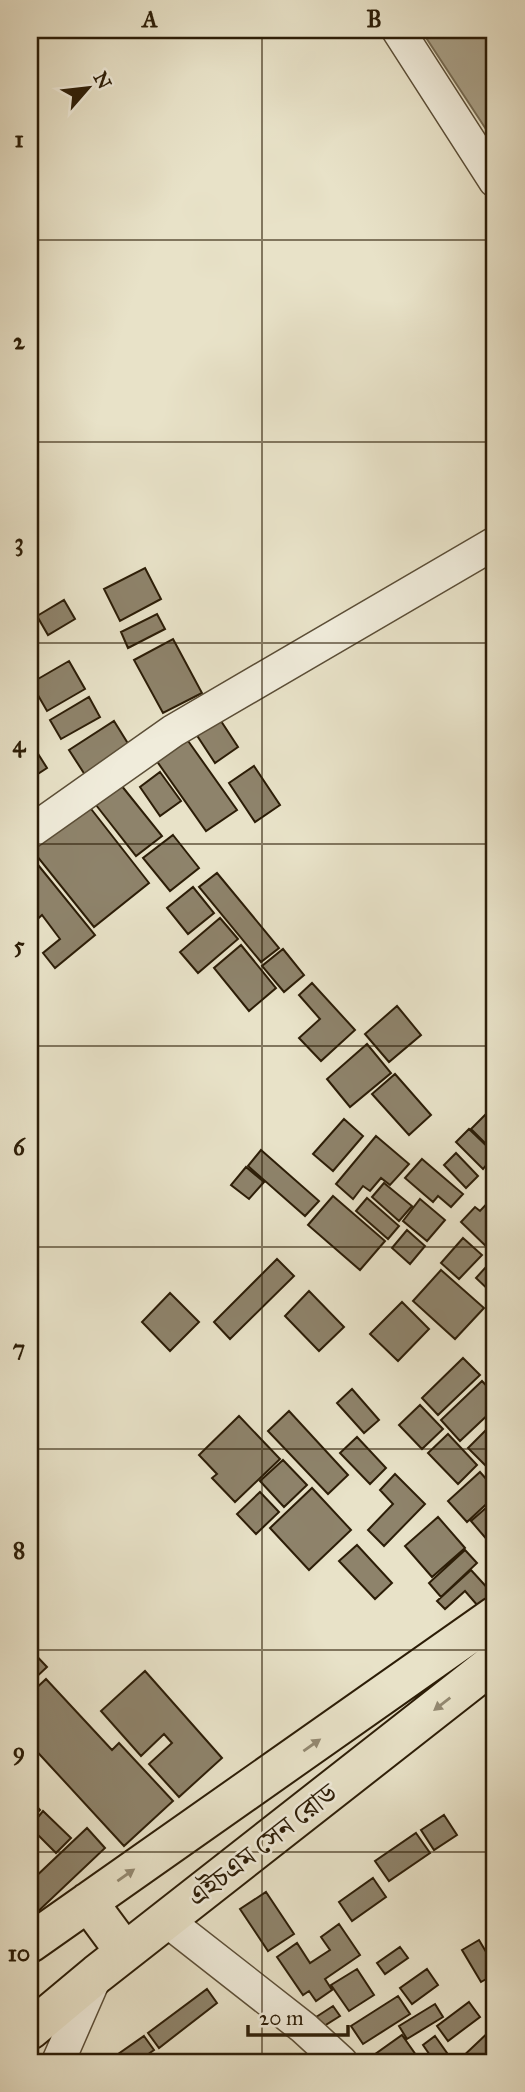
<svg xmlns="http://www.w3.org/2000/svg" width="525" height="2092" viewBox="0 0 525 2092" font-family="'IM FELL Great Primer','Noto Serif Bengali',serif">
  <rect width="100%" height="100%" fill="#e8e2c8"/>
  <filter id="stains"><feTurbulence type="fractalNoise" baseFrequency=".00286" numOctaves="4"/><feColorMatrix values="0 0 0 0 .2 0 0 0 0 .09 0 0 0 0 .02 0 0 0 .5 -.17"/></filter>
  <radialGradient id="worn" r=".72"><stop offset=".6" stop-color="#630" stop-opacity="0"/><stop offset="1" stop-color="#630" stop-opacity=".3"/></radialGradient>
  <path fill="#a89f86" stroke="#766b53" stroke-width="2" d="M 421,30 L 486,30 L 495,43 L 495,143 Z"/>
  <path fill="#8e836b" stroke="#2c1d07" stroke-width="2" d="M 145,568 L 161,599 L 120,621 L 104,589 Z
    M 64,600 L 75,619 L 48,635 L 37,616 Z
    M 157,614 L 165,629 L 128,648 L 121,632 Z
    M 173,639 L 202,693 L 163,713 L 134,660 Z
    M 69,661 L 85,689 L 47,711 L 31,683 Z
    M 89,697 L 100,717 L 61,739 L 50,720 Z
    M 219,718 L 238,747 L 215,763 L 196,734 Z
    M 114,721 L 132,750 L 87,778 L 69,750 Z
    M 186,738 L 237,810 L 206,831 L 156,760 Z
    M 30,741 L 47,768 L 33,777 L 30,772 Z
    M 254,766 L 280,805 L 255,822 L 229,783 Z
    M 160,772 L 181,801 L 160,816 L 140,787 Z
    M 121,785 L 162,836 L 136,856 L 96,805 Z
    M 88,805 L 149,883 L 94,927 L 32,850 Z
    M 173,835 L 199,868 L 170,891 L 143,858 Z
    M 30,855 L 95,935 L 55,968 L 43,953 L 60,939 L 42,915 L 30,926 Z
    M 217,873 L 279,948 L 261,962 L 199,887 Z
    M 193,887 L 214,913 L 188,934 L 167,908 Z
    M 220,918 L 238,939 L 198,973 L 180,952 Z
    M 241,945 L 276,988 L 249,1011 L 214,968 Z
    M 283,949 L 304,975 L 284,992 L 262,966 Z
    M 312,983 L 355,1030 L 321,1061 L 299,1038 L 320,1019 L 299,995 Z
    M 397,1006 L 421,1035 L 389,1062 L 365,1034 Z
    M 367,1044 L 391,1073 L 350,1107 L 327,1079 Z
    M 395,1074 L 431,1115 L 409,1135 L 372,1094 Z
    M 495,1105 L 495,1141 L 489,1147 L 471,1129 Z
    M 344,1119 L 363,1136 L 333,1171 L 313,1154 Z
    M 469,1129 L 495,1154 L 483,1169 L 456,1142 Z
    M 376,1136 L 409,1164 L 390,1185 L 381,1178 L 370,1191 L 363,1186 L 353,1199 L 336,1184 Z
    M 261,1150 L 319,1201 L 305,1216 L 248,1166 Z
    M 456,1153 L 478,1176 L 466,1188 L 444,1165 Z
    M 422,1159 L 463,1194 L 451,1207 L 438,1196 L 433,1202 L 405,1178 Z
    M 246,1167 L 264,1182 L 249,1199 L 231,1185 Z
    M 384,1183 L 412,1206 L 399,1221 L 372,1197 Z
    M 495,1195 L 495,1249 L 492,1252 L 461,1222 L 475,1207 L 480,1211 Z
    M 333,1196 L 385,1241 L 360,1270 L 308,1225 Z
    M 367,1198 L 399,1226 L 388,1239 L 356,1211 Z
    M 420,1199 L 445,1220 L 427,1241 L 403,1221 Z
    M 407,1230 L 425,1246 L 410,1264 L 392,1248 Z
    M 463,1238 L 482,1255 L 459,1279 L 441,1263 Z
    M 495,1257 L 495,1296 L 476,1278 Z
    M 277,1259 L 294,1276 L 230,1339 L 214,1322 Z
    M 441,1270 L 484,1308 L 455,1339 L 413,1301 Z
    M 309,1291 L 344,1327 L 319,1351 L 285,1316 Z
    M 170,1293 L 199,1322 L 170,1351 L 142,1322 Z
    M 402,1302 L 429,1329 L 398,1361 L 370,1334 Z
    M 463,1358 L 480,1375 L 438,1415 L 422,1398 Z
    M 482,1381 L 495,1395 L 495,1408 L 460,1441 L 441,1420 Z
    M 352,1389 L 379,1420 L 364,1433 L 337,1403 Z
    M 420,1405 L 443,1429 L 422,1449 L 399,1425 Z
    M 289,1411 L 348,1475 L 328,1494 L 268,1431 Z
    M 239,1416 L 280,1459 L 235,1502 L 212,1478 L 217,1474 L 199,1455 Z
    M 495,1421 L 495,1469 L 492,1472 L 468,1448 Z
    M 448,1434 L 477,1465 L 458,1484 L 428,1453 Z
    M 357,1437 L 386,1468 L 370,1484 L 340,1453 Z
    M 283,1460 L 307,1485 L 284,1507 L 260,1481 Z
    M 480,1472 L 495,1489 L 495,1496 L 467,1522 L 448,1501 Z
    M 395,1474 L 425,1504 L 384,1546 L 368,1530 L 393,1504 L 380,1490 Z
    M 312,1488 L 351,1530 L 309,1570 L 270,1528 Z
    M 260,1492 L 279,1512 L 256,1534 L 237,1514 Z
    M 495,1500 L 495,1549 L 471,1521 Z
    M 438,1517 L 465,1548 L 432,1577 L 405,1546 Z
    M 357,1545 L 392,1583 L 375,1599 L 339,1561 Z
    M 465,1550 L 477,1563 L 441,1597 L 429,1583 Z
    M 471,1570 L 492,1593 L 478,1606 L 465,1591 L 445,1609 L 437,1601 Z
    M 30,1649 L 47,1667 L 30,1683 Z
    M 145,1671 L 222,1758 L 179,1797 L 149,1764 L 172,1743 L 164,1734 L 141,1756 L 101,1711 Z
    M 46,1679 L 112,1750 L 119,1743 L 173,1801 L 124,1846 L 30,1744 L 30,1694 Z
    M 30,1799 L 40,1810 L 30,1820 Z
    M 43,1811 L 71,1838 L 56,1853 L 30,1827 Z
    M 444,1815 L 457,1835 L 434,1850 L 421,1830 Z
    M 87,1828 L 105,1848 L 30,1919 L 30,1882 Z
    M 416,1833 L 430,1853 L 389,1881 L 375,1861 Z
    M 373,1878 L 386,1897 L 352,1921 L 339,1902 Z
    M 266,1892 L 294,1934 L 268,1951 L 240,1909 Z
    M 339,1924 L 360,1955 L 325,1979 L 332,1990 L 316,2001 L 309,1991 L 303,1995 L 277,1957 L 297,1943 L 310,1963 L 330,1950 L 321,1937 Z
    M 479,1940 L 495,1967 L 495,1974 L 481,1982 L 462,1950 Z
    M 400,1947 L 408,1958 L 385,1974 L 377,1963 Z
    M 357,1969 L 374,1995 L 349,2011 L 331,1985 Z
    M 427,1969 L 438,1985 L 412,2004 L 400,1988 Z
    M 207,1989 L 217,2003 L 159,2048 L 148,2033 Z
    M 398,1996 L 410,2014 L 363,2044 L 351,2026 Z
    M 469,2002 L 480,2017 L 448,2041 L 437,2026 Z
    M 435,2004 L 443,2017 L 407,2039 L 399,2026 Z
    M 333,2006 L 340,2016 L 316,2031 L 310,2021 Z
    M 495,2026 L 495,2060 L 493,2062 L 457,2062 Z
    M 402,2035 L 416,2055 L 405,2062 L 364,2062 Z
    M 144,2036 L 154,2050 L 137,2062 L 113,2062 L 111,2059 Z
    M 435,2036 L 447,2053 L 434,2061 L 423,2045 Z"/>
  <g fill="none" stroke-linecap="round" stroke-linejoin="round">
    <defs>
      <path id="minor" d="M 398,30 L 495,181
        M 30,832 L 173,731 L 495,543
        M 166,1920 L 304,2028 L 341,2062
        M 58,2062 L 96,1975"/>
      <path id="major" d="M 88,1902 L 125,1952
        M 30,1943 L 495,1616
        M 30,2030 L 97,1974 L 495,1662"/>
    </defs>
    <use href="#minor" stroke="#5b4e37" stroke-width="35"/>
    <use href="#major" stroke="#2c1d07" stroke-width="42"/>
    <use href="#minor" stroke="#f0ecdb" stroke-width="32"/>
    <use href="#major" stroke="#e8e2c8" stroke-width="38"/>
  </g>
  <defs><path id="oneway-solid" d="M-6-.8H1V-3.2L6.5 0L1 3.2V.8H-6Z" transform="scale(1.75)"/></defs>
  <g fill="#938971">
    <use href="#oneway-solid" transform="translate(442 1704) rotate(142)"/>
    <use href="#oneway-solid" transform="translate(312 1745) rotate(-35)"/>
    <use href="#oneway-solid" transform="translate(126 1875) rotate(-35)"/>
  </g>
  <path fill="none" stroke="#2c1d07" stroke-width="2" stroke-opacity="0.55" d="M 262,30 L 262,2062M 30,240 L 495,240M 30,442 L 495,442M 30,643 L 495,643M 30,844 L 495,844M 30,1046 L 495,1046M 30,1247 L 495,1247M 30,1449 L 495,1449M 30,1650 L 495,1650M 30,1852 L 495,1852"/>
  <g text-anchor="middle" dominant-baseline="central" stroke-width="5" stroke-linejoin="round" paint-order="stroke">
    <g font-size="28" fill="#2c1d07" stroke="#f0ecdb">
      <text transform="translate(262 1845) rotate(-38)">এইচএম সেন রোড</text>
    </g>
  </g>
  <rect width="525" height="2092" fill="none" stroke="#e8e2c8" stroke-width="77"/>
  <g transform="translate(88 88) rotate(62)" stroke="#f0ecdb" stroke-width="5" paint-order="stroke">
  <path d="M0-5L12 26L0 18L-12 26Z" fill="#2c1d07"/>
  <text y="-10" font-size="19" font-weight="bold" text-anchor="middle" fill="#2c1d07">N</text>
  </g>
  <path d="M248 2025v10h100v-10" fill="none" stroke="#2c1d07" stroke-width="3.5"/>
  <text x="259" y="2025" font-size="21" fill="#2c1d07" stroke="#f0ecdb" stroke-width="5" paint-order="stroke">20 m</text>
  <rect x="38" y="38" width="448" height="2016" fill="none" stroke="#2c1d07" stroke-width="2.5"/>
  <g font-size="23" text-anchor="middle" font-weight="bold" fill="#2c1d07">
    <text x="150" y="27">A</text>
    <text x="374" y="27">B</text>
    <text x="19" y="147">1</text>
    <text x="19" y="349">2</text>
    <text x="19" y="550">3</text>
    <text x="19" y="752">4</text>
    <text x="19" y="953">5</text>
    <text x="19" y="1155">6</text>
    <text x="19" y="1356">7</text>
    <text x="19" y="1558">8</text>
    <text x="19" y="1759">9</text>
    <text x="19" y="1961">10</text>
  </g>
  <rect width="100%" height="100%" filter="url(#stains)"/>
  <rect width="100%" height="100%" fill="url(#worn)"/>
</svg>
